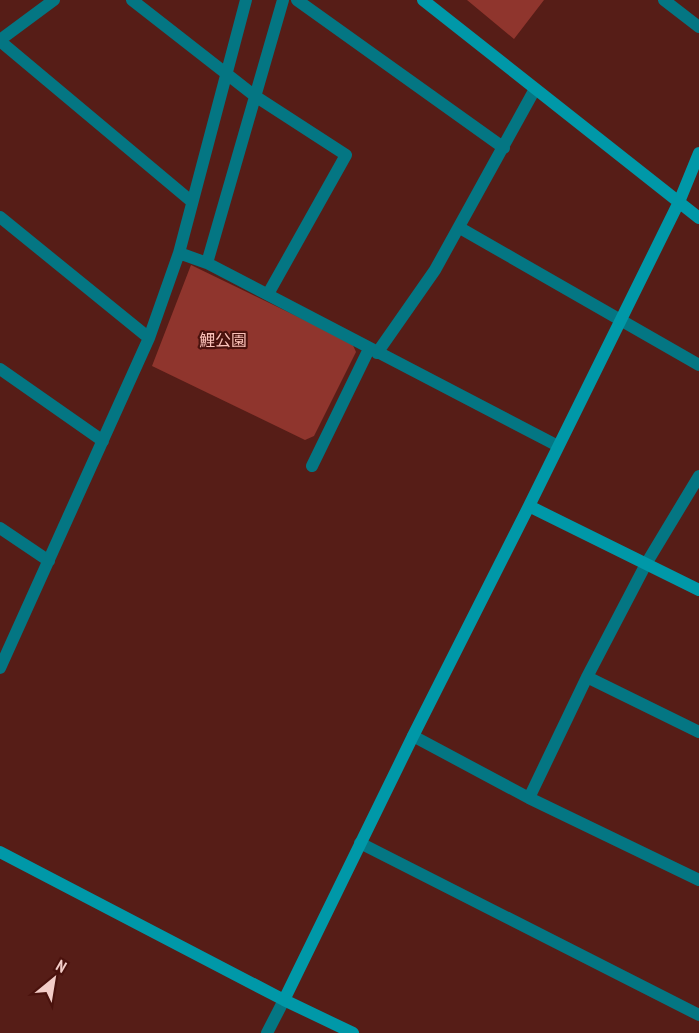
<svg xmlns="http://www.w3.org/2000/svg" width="699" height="1033" viewBox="0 0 699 1033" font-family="'PT Sans Narrow','Noto Sans JP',sans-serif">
  <rect width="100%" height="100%" fill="#561d17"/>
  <path fill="#8f352d" d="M 467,0 L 544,0 L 514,39 Z
    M 191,265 L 352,343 L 356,352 L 314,436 L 305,440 L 152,366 Z"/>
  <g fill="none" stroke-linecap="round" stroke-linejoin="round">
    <path stroke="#047683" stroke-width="12" d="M 132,0 L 255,96 L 346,155 L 268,294
      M 297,0 L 504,148
      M 664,0 L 699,27
      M 0,40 L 54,0
      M 0,41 L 191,201
      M 0,217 L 149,338
      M 460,228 L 699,365
      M 179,253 L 207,263 L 558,446
      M 207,263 L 283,0
      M 377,353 L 435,270 L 535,89
      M 0,369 L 103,441
      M 312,466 L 369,349
      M 0,528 L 49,561
      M 0,668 L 149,338 L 179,253 L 246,0
      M 587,677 L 699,732
      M 413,736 L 529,798 L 699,880
      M 529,798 L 587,677 L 646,564 L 699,476
      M 360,843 L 699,1015
      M 267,1033 L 284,1000"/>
    <path stroke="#0098a8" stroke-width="12" d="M 423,0 L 699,218
      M 529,506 L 699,590
      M 0,852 L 284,1000 L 353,1033
      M 284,1000 L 413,736 L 529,506 L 679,202 L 699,153"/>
  </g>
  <g text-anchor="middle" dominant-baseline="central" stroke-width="4.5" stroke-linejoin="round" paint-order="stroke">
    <g font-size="16" fill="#fbc2b9" stroke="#4a120d">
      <text x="223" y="340">鯉公園</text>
    </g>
  </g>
  <g transform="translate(54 979) rotate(30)" stroke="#4a120d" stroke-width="4.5" paint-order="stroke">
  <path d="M0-4.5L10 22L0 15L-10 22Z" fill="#f3cdc8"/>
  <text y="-9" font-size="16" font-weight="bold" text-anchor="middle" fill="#f3cdc8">N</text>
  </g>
</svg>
